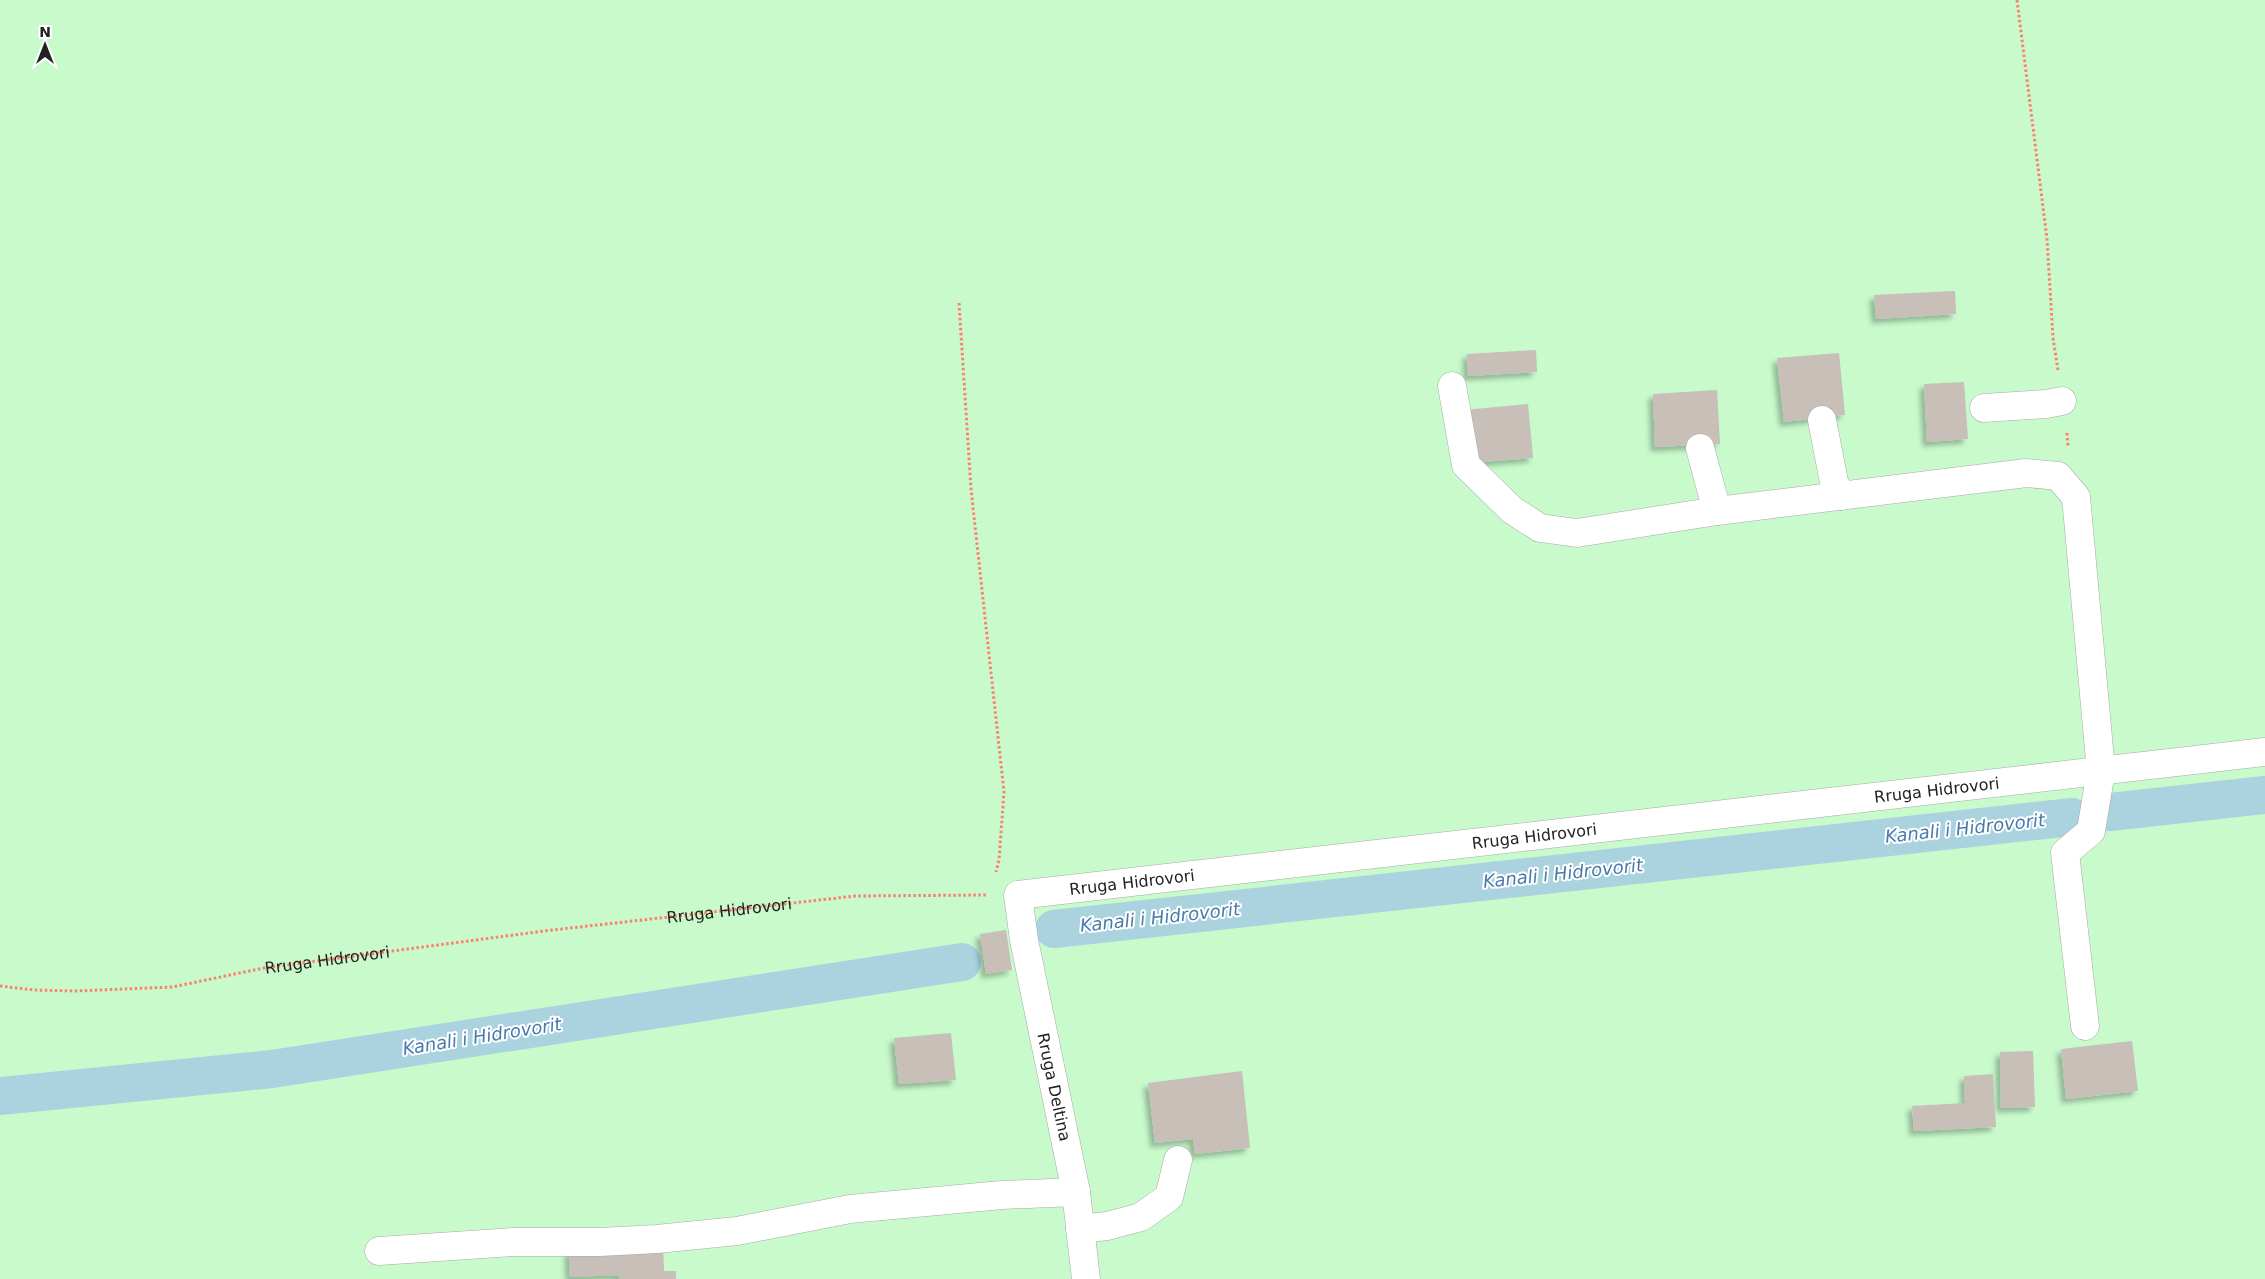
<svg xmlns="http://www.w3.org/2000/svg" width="2265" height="1279" viewBox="0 0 2265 1279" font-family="'DejaVu Sans',sans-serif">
  <defs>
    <filter id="shadow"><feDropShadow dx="-4.5" dy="4.5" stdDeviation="2.5" flood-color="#0004"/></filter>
  </defs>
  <rect width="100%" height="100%" fill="#f2efe9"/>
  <path fill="#c8facc" d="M 0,0 L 2265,0 L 2265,1279 L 0,1279 Z"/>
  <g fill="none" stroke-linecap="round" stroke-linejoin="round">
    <path stroke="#aad3df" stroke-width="38" d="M 2110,812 L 2265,795
      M 1054,929 L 2072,817
      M 0,1096 L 272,1069 L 962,962"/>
  </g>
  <path fill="#c7bfb8" filter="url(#shadow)" d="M 1955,291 L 1956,314 L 1876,319 L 1874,295 Z
    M 1536,350 L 1537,372 L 1468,376 L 1467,354 Z
    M 1839,353 L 1845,415 L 1784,422 L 1777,358 Z
    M 1964,382 L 1968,439 L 1927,442 L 1924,384 Z
    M 1717,390 L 1720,444 L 1655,447 L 1653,394 Z
    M 1528,404 L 1533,458 L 1469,463 L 1464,410 Z
    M 1006,930 L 1012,970 L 986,974 L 980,934 Z
    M 951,1033 L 956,1080 L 899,1084 L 894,1038 Z
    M 2132,1041 L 2138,1091 L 2066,1099 L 2061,1049 Z
    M 2033,1051 L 2035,1107 L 2001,1108 L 2000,1052 Z
    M 1242,1071 L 1250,1148 L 1195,1154 L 1193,1139 L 1155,1143 L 1148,1083 Z
    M 1993,1074 L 1996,1127 L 1914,1131 L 1912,1106 L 1965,1103 L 1964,1076 Z
    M 663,1244 L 664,1271 L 676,1271 L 676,1279 L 619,1279 L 618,1246 Z
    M 617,1248 L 619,1275 L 570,1277 L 569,1251 Z"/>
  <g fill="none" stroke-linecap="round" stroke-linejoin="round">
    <defs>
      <g id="minor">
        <path d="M 1452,386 L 1466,465 L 1512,510 L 1540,528 L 1577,533 L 1717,511 L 2026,473 L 2058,476 L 2076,497 L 2101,771 L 2091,831 L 2065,853 L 2085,1026"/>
        <path d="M 1984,408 L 2046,404 L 2062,401"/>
        <path d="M 1822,420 L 1834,482 L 1841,496"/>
        <path d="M 1700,448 L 1717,511"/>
        <path d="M 1080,1229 L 1107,1226 L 1141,1217 L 1169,1197 L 1178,1160"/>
        <path d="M 379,1251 L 513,1242 L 599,1242 L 657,1239 L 737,1231 L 850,1209 L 1002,1195 L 1076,1192"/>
        <path id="s2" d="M 1086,1279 L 1076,1192 L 1024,940 L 1018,895 L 2265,752"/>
      </g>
    </defs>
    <use href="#minor" stroke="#a9a9a9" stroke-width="29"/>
    <g stroke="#fa8072" stroke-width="3" stroke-dasharray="2.5 2.5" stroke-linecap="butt">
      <path d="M 2017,0 L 2047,239 L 2053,338 L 2058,370"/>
      <path d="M 959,303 L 971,489 L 1004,792 L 999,860 L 996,872"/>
      <path d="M 2067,433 L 2068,447"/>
      <path id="s1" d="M 0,986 L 34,990 L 76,991 L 172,987 L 264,968 L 544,931 L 855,896 L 987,895"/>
    </g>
    <use href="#minor" stroke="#fff" stroke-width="28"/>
  </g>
  <g text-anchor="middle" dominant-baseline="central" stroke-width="4" stroke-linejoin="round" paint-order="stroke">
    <g font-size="16" fill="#222" stroke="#fff">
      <text stroke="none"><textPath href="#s2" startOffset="1315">Rruga Hidrovori</textPath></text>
      <text stroke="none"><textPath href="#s2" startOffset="910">Rruga Hidrovori</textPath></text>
      <text stroke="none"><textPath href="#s2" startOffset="505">Rruga Hidrovori</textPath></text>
      <text stroke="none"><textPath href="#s1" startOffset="735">Rruga Hidrovori</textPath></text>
      <text stroke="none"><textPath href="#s1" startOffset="330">Rruga Hidrovori</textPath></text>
      <text transform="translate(1054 1087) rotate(78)">Rruga Deltina</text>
    </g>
    <g font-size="18" font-style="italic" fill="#4a7aab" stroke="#fff">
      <text transform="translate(1965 828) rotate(-6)">Kanali i Hidrovorit</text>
      <text transform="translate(1563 873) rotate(-6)">Kanali i Hidrovorit</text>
      <text transform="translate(1160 917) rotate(-6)">Kanali i Hidrovorit</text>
      <text transform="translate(482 1036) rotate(-9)">Kanali i Hidrovorit</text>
    </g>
  </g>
  <g transform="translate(45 45)" stroke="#ffffff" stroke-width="4" paint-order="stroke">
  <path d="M0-4L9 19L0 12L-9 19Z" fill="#222222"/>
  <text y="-8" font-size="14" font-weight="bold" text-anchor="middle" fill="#222222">N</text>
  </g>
</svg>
